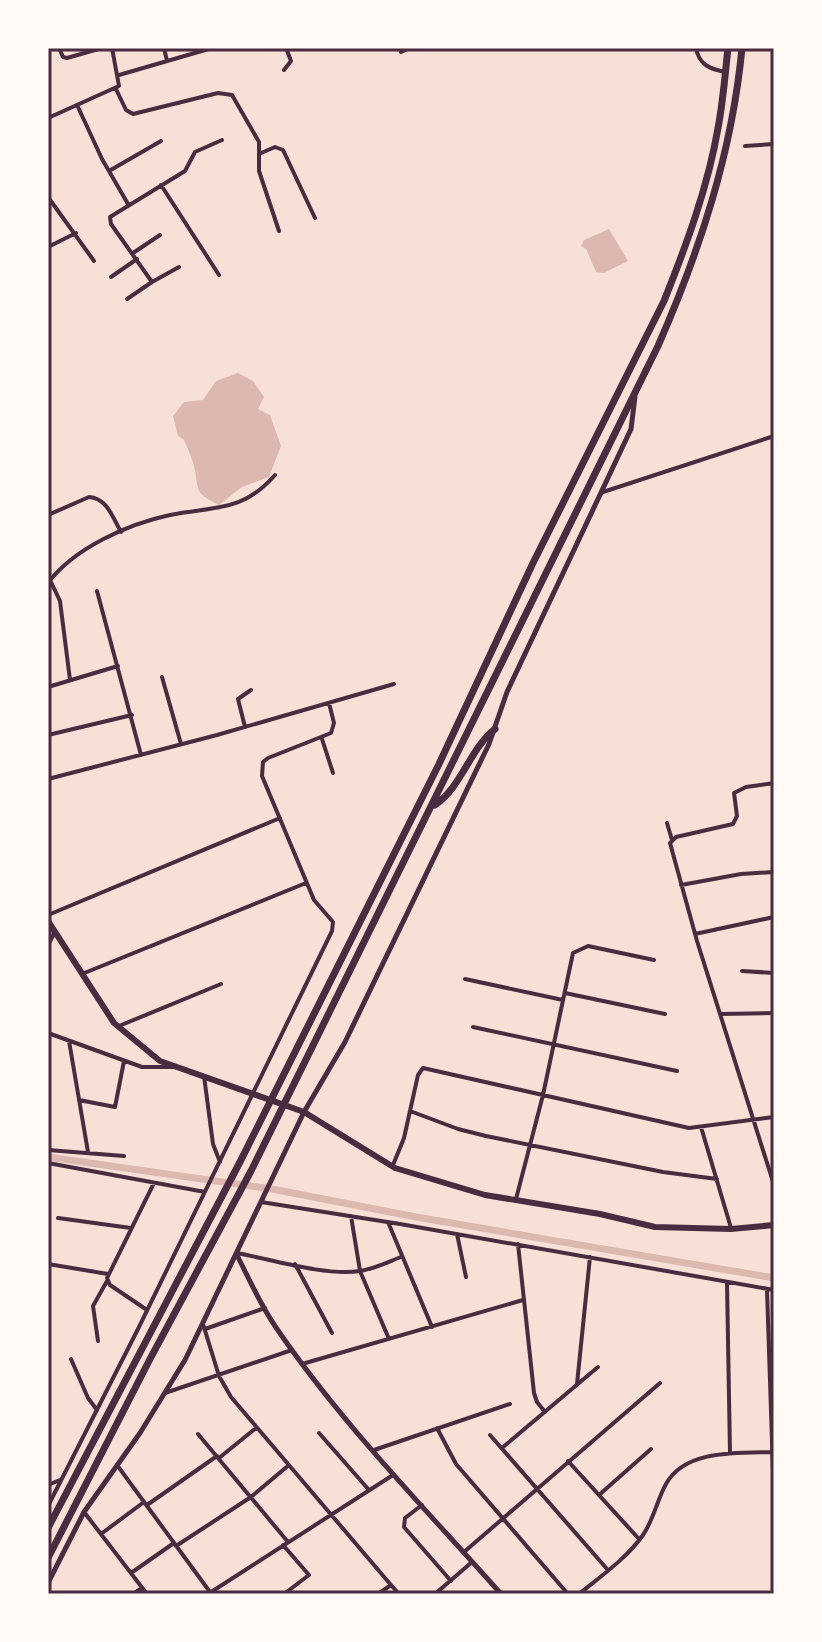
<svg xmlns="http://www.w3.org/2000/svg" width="822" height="1642" viewBox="0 0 822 1642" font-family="Raleway,sans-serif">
  <rect width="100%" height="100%" fill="#f7e1d7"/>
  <path fill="#dcb8b0" d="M 609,229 L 628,261 L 604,273 L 596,272 L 586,249 L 581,246 L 584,240 Z
    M 238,373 L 253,381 L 264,397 L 258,409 L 270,415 L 281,446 L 269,477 L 242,487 L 219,505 C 196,493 199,494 195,471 C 193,460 188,449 184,440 L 178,436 L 173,416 L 184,402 L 203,400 L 216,381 Z"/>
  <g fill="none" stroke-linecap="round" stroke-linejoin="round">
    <path stroke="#dcb8b0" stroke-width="7" d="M 48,1157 L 272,1189 L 416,1217 L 774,1278"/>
    <path stroke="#4a2c40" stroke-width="4" d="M 59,48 L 63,57 L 67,58 L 102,48
      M 164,48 L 167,61
      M 696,48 C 699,65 710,69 725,72
      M 401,52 L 410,48
      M 284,70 L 291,61 L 286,48
      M 119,75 L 212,48
      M 116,89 L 126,110 L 133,114 L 218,93 L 232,95 L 259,142 L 259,171 L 279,231
      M 78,107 L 102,159 L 128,204
      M 48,118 L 119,86 L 112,48
      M 745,146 L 774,144
      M 261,153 L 275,147 L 283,150 L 315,218
      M 109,171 L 161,141
      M 161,185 L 219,275
      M 48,197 L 94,261
      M 48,247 L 76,233
      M 133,253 L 160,235
      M 179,267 L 152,282 L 111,224 L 110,217 L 185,171 L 195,152 L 222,140
      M 111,277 L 137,259
      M 127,299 L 152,282
      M 603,492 L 774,436
      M 48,515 L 89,497 C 107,498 113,518 121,532
      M 50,580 L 60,601 L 70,680
      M 48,583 C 74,548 128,524 170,515 C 213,506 242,513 275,475
      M 97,591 L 141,755
      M 162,677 L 181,744
      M 48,687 L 118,666
      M 245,727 L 238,699 L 251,690
      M 48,735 L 132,715
      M 322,739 L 333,773
      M 48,779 L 217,735 L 394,684
      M 774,783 L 746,787 L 734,793 L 737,816 L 733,824 L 676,837 L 670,843 L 697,941 L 774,1185
      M 667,823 L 672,840
      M 773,872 L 774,885
      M 681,885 L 741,874 L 774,872
      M 48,915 L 280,818
      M 695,934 L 774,917
      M 48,945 L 55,932
      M 742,971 L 774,973
      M 82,974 L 306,883
      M 465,979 L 563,1000
      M 565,993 L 665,1014
      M 720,1014 L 774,1013
      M 119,1026 L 221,984
      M 473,1027 L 677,1071
      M 48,1033 L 142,1067 L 174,1067
      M 69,1041 L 88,1152
      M 204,1076 L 213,1144 L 220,1162
      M 79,1100 L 115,1107 L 124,1061
      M 410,1111 L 458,1129 L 486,1136 L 663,1172 L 717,1179
      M 701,1127 L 731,1228
      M 48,1150 L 124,1156
      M 48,1163 L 205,1192
      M 393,1165 L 404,1138 L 418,1075 L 423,1068 L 689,1128 L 774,1117
      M 516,1199 L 543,1095 L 573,953 L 588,946 L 654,960
      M 261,1202 L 400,1224 L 774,1290
      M 351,1216 L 360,1271 L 389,1339
      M 58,1218 L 131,1228
      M 388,1222 L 432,1327
      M 457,1234 L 466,1277
      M 518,1244 L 534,1393 L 537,1402 L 545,1412
      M 237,1253 C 274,1260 324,1276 360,1271 C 374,1269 388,1262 401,1257
      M 48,1264 L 108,1274
      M 295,1264 L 332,1333
      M 727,1283 L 730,1453
      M 767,1290 L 774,1502
      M 147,1310 L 110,1285 L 107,1278 L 154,1183
      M 203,1324 L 219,1376 L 231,1397 L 391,1585 L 378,1594
      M 205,1329 L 265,1308
      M 98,1341 L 93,1306 L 107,1281
      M 71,1359 L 88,1398 L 97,1410
      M 302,1364 L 523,1300
      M 577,1384 L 590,1257
      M 165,1393 L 292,1350
      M 437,1428 L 456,1464 L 568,1594
      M 319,1433 L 369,1490
      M 198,1434 L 288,1542
      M 490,1435 L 607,1569
      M 502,1448 L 598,1367
      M 374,1450 L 510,1404
      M 219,1458 L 256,1428
      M 568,1461 L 639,1539
      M 117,1465 L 210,1592
      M 48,1485 L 60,1480
      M 599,1495 L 651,1449
      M 147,1505 L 217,1456
      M 422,1505 L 405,1518 L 404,1527 L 451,1581
      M 48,1506 L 138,1329 L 332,931 L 333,922 L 314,900 L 262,776 L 263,762 L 268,758 L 331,733 L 334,723 L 329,703
      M 84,1512 L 147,1594
      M 101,1534 L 144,1502
      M 283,1545 L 309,1575 L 284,1594
      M 176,1546 L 251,1497 L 289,1465
      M 464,1552 L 660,1383
      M 131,1573 L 174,1543
      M 391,1585 L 399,1594
      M 133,1594 L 142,1588
      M 208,1594 L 393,1475
      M 435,1594 L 472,1562
      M 579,1594 C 601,1576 627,1558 643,1535 C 654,1519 657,1500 666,1484 C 685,1449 739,1453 774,1452"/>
    <path stroke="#4a2c40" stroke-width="5" d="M 237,1255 C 249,1279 260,1304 275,1326 C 340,1422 424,1507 501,1594
      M 48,1583 L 84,1512 L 140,1433 L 185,1360 L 304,1112 L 345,1042 L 489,744 L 507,692 L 631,429 L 635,397"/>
    <path stroke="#4a2c40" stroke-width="6" d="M 48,921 L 114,1023 L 160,1061 L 304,1112 L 395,1168 L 485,1195 L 600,1214 L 655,1227 L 731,1229 L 774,1225"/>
    <path stroke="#4a2c40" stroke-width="7" d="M 435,805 C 463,785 469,750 495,729
      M 48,1528 L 241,1160 L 439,764 L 533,563 L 664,301 C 686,246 708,187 718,128 C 723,102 725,75 728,48
      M 48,1558 L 150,1359 L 251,1171 L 658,346 C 700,250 732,153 742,48"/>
  </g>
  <rect width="822" height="1642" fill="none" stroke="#fffaf5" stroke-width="100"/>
  <rect x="50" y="50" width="722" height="1542" fill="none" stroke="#4a2c40" stroke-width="3"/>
</svg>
